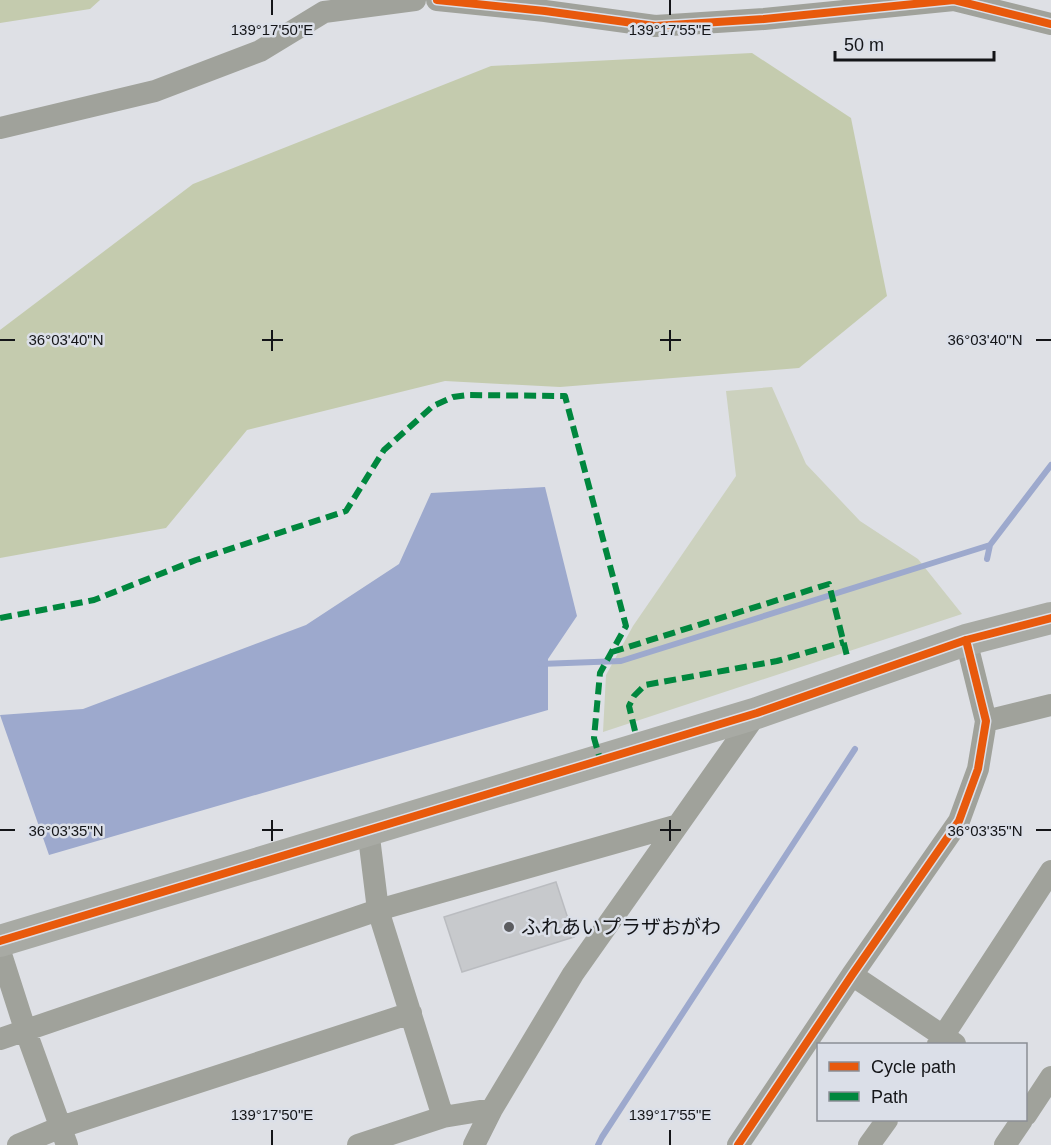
<svg xmlns="http://www.w3.org/2000/svg" width="1051" height="1145" viewBox="0 0 1051 1145" font-family="Arial,'Noto Sans JP',sans-serif">
  <rect width="100%" height="100%" fill="#dee0e5"/>
  <path fill="#ccd1be" d="M 772,387 L 806,464 L 860,521 L 918,559 L 962,614 L 603,732 L 606,675 L 633,626 L 736,476 L 726,391 Z"/>
  <path fill="#c4cbae" d="M 0,0 L 100,0 L 90,9 L 0,23 Z
    M 752,53 L 851,118 L 887,296 L 799,368 L 560,387 L 445,381 L 247,430 L 166,528 L 0,558 L 0,330 L 193,184 L 491,66 Z"/>
  <path fill="#9da9cd" d="M 545,487 L 577,616 L 548,659 L 548,710 L 49,855 L 0,715 L 83,709 L 306,625 L 399,564 L 431,493 Z"/>
  <g fill="none" stroke-linecap="round" stroke-linejoin="round">
    <path stroke="#9da9cd" stroke-width="6" d="M 987,559 L 990,545 L 1051,465
      M 540,664 L 621,661 L 990,545
      M 598,1145 L 602,1137 L 855,749"/>
  </g>
  <path fill="#c7c9cc" stroke="#babcc0" stroke-width="1.5" d="M 556,882 L 574,937 L 462,972 L 444,917 Z"/>
  <g fill="none" stroke-linecap="round" stroke-linejoin="round">
    <path stroke="#a0a29b" stroke-width="22" d="M 437,0 L 545,11 L 655,26 L 764,19 L 954,0 L 1051,24
      M 0,128 L 155,91 L 260,51 L 324,12 L 415,0
      M 986,721 L 1051,705
      M 368,829 L 378,910 L 443,1117
      M 0,951 L 25,1029 L 67,1145
      M 852,975 L 955,1044
      M 0,1039 L 378,910 L 678,825
      M 938,1044 L 1051,871
      M 1026,1115 L 1051,1077
      M 18,1145 L 61,1127 L 411,1013
      M 358,1145 L 443,1117 L 492,1109
      M 474,1145 L 492,1109 L 573,974 L 757,713
      M 738,1145 L 852,975 L 959,821 L 978,769 L 986,721 L 966,640
      M 869,1145 L 887,1120
      M 1005,1145 L 1022,1120"/>
    <path stroke="#a8aaa4" stroke-width="32" d="M 0,941 L 757,713 L 966,640 L 1051,618"/>
    <path stroke="#00873e" stroke-width="6" stroke-dasharray="12 6" stroke-linecap="butt" d="M 0,618 L 94,600 L 196,560 L 346,511 L 384,450 L 433,406 L 453,397 L 468,395 L 565,396 L 626,626 L 600,673 L 594,738 L 600,759
      M 612,652 L 829,584 L 848,660
      M 635,731 L 629,706 L 634,696 L 645,685 L 777,661 L 844,642"/>
    <defs>
      <path id="cycleway" d="M 437,0 L 545,11 L 655,26 L 764,19 L 954,0 L 1051,24
        M 0,941 L 757,713 L 966,640 L 1051,618
        M 738,1145 L 852,975 L 959,821 L 978,769 L 986,721 L 966,640"/>
    </defs>
    <use href="#cycleway" stroke="#dbdfe8" stroke-width="11"/>
    <use href="#cycleway" stroke="#e8590c" stroke-width="8"/>
  </g>
  <path fill="none" stroke="#141518" stroke-width="2" d="M 272,0 L 272,15M 670,0 L 670,15M 272,330 L 272,351M 670,330 L 670,351M 0,340 L 15,340M 262,340 L 283,340M 660,340 L 681,340M 1036,340 L 1051,340M 272,820 L 272,841M 670,820 L 670,841M 0,830 L 15,830M 262,830 L 283,830M 660,830 L 681,830M 1036,830 L 1051,830M 272,1130 L 272,1145M 670,1130 L 670,1145"/>
  <circle fill="#5b5c60" stroke="#dbdfe8" stroke-width="2" cx="509" cy="927" r="6"/>
  <g text-anchor="middle" dominant-baseline="central" stroke-width="5" stroke-linejoin="round" paint-order="stroke">
    <g font-size="20" fill="#141518" stroke="#dbdfe8" text-anchor="start">
      <text x="521" y="927">ふれあいプラザおがわ</text>
    </g>
  </g>
  <g font-size="15" text-anchor="middle" fill="#141518" stroke="#dbdfe8" stroke-width="5" stroke-linejoin="round" paint-order="stroke">
    <text x="272" y="35">139°17'50"E</text>
    <text x="670" y="35">139°17'55"E</text>
    <text x="66" y="345">36°03'40"N</text>
    <text x="985" y="345">36°03'40"N</text>
    <text x="66" y="836">36°03'35"N</text>
    <text x="985" y="836">36°03'35"N</text>
    <text x="272" y="1120">139°17'50"E</text>
    <text x="670" y="1120">139°17'55"E</text>
  </g>
  <rect x="817" y="1043" width="210" height="78" fill="#dbdfe8" stroke="#8b8e95" stroke-width="1.5"/>
  <rect x="829" y="1062" width="30" height="9" fill="#e8590c" stroke="#8b8e95" stroke-width="1.5"/>
  <text x="871" y="1073" font-size="18" fill="#141518">Cycle path</text>
  <rect x="829" y="1092" width="30" height="9" fill="#00873e" stroke="#8b8e95" stroke-width="1.5"/>
  <text x="871" y="1103" font-size="18" fill="#141518">Path</text>
  <path d="M835 51v9h159v-9" fill="none" stroke="#141518" stroke-width="3"/>
  <text x="844" y="51" font-size="18" fill="#141518" stroke="#dbdfe8" stroke-width="4.5" paint-order="stroke">50 m</text>
</svg>
